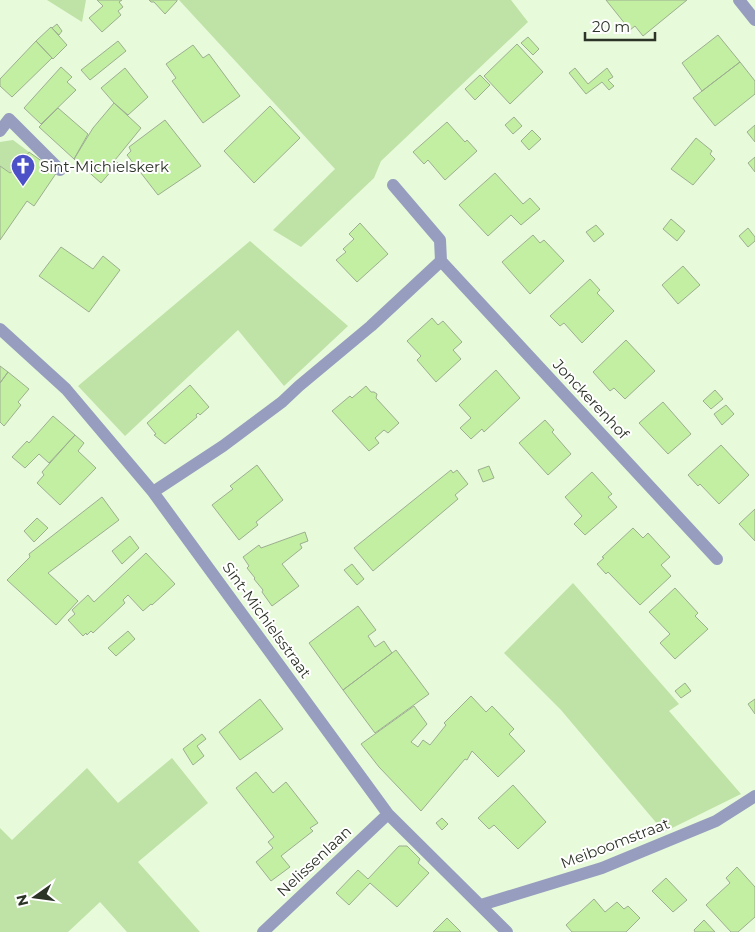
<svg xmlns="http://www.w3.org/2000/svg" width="755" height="932" viewBox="0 0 755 932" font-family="Montserrat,sans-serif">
  <rect width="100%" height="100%" fill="#e7fada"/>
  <path fill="#bfe2a7" d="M 47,0 L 86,0 L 82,22 Z
    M 179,0 L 511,0 L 528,22 L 381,161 L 374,178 L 301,247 L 273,230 L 335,169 Z
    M 13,140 L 29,152 L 19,167 L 10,173 L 0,166 L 0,142 Z
    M 250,241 L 348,326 L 284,386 L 238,330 L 125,436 L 78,386 Z
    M 573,583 L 679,704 L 669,711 L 741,794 L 664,832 L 561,710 L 504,653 Z
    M 172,758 L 208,803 L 138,862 L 200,932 L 127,932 L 100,902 L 68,932 L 0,932 L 0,828 L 12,840 L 87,768 L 118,803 Z"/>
  <path fill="#c2efa2" stroke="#9dae91" d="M 97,0 L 122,0 L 119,2 L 123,7 L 118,11 L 121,15 L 102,32 L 89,18 L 103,6 Z
    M 149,0 L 177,0 L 177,1 L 165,14 L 154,2 L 151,2 Z
    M 606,0 L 687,0 L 643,36 L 635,26 L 630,30 Z
    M 57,24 L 62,31 L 59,35 L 52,28 Z
    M 51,27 L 67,45 L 53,59 L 36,41 Z
    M 718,35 L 740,62 L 702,91 L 682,63 Z
    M 528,37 L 539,49 L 533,55 L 521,43 Z
    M 36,41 L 52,58 L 12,97 L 0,86 L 0,79 Z
    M 118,41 L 126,51 L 90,80 L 81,70 Z
    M 517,44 L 543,72 L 510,104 L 484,76 Z
    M 193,45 L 203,58 L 209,54 L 240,96 L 203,123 L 172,81 L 176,78 L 166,64 Z
    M 740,62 L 755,81 L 755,94 L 715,126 L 693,98 Z
    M 61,67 L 72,77 L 67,82 L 76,90 L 41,124 L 24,108 Z
    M 125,68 L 148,97 L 128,115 L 114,103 L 101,88 Z
    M 575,68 L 588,84 L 607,68 L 613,77 L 608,80 L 614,86 L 609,90 L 602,82 L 586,94 L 569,73 Z
    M 480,75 L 490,85 L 475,100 L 465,89 Z
    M 114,103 L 141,128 L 115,160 L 118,163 L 101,183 L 74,159 L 93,128 Z
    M 270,106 L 300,138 L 254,183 L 224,151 Z
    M 58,108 L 88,134 L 74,159 L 39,127 Z
    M 514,117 L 522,126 L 513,134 L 505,125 Z
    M 165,120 L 201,166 L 158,195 L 127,155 L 131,151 L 129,147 Z
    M 447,122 L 465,142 L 467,140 L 477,151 L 445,180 L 428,160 L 424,164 L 413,152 Z
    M 755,125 L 755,142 L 747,132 Z
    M 532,130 L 541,139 L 529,150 L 521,141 Z
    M 696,138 L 712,151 L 710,154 L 715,159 L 693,185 L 671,169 Z
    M 29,152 L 57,172 L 34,206 L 27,201 L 0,240 L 0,166 L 10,173 L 19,167 Z
    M 755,157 L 755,172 L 748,163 Z
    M 495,173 L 523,204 L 530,198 L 540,209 L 521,225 L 511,215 L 488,236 L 459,205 Z
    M 671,219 L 685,231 L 677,241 L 663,229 Z
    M 360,223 L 388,254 L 357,282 L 336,260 L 346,252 L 343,249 L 354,239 L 349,234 Z
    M 596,225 L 604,234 L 594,242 L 586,232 Z
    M 748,228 L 755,237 L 755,241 L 748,247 L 739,236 Z
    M 533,235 L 540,243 L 544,240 L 564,261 L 530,294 L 502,262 Z
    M 61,247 L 93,269 L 103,256 L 120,270 L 89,312 L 39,276 Z
    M 683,266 L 700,285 L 678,304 L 662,285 Z
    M 590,279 L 600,290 L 597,293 L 614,311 L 582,343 L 564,323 L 560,326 L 550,316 Z
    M 432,318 L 438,325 L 443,321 L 462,342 L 453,350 L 461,359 L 436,382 L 417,360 L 421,356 L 407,341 Z
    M 626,340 L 655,371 L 625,399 L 614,388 L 610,391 L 593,372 Z
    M 0,366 L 8,372 L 0,383 Z
    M 496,370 L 520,398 L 484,432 L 482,429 L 471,439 L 460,428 L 471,418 L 459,405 Z
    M 8,372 L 29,389 L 18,402 L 21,405 L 4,426 L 0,422 L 0,383 Z
    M 190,385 L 209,407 L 200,415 L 198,413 L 196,415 L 197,417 L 165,444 L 154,435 L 156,434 L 147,423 Z
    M 366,386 L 371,392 L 374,392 L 377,394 L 376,398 L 399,423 L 388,433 L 384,430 L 375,438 L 379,443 L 369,451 L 332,411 L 350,396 L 352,398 Z
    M 715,390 L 723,399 L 711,409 L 703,401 Z
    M 663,402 L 691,434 L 668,454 L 639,423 Z
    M 726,405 L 734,414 L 722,425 L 714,414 Z
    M 53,416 L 75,435 L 49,463 L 39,454 L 25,468 L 12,457 L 27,441 L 29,443 Z
    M 545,420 L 554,430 L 552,432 L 571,454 L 548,475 L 519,443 Z
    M 75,435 L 84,443 L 78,451 L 96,468 L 60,505 L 37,483 L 44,475 L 42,472 Z
    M 721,445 L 749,475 L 719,504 L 700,484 L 698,486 L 688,475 Z
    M 257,465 L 283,500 L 256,522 L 258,525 L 239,540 L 212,505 L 233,489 L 230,486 Z
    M 489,466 L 494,478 L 483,482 L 478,470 Z
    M 451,470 L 453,473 L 457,470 L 468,484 L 455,495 L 458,499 L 373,571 L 354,548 Z
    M 592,472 L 612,494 L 608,497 L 617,507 L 585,535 L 574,524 L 582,516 L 565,497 Z
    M 102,497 L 119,520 L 48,573 L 78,601 L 56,625 L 7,580 L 30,557 L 29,554 Z
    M 755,509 L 755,541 L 739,524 Z
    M 37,518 L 48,528 L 34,542 L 24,531 Z
    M 633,528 L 643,538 L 648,533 L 670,557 L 661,565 L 671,576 L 640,605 L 608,572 L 606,574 L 597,564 L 604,558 L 602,557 Z
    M 305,532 L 308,541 L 300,544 L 302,548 L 282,564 L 299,586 L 272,606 L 262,592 L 263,590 L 254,579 L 255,578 L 247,568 L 249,566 L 243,557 L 259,545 L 261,548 Z
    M 130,536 L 139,548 L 122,564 L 112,551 Z
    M 146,553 L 175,584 L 152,605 L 151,604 L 143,611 L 128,595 L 123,600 L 125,603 L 93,633 L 91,631 L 87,635 L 86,633 L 83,636 L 68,620 L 75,614 L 72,610 L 88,595 L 94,602 Z
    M 352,564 L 364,579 L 357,585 L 344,570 Z
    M 675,588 L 698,613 L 695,616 L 708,629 L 675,659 L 660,643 L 670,634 L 649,612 Z
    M 358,606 L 376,630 L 368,636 L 375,647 L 384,641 L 392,653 L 343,690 L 309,643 Z
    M 128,631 L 135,639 L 116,656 L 108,648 Z
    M 396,650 L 429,694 L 375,733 L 343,690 Z
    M 685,683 L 691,691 L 681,698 L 675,691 Z
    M 471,696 L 486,712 L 492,706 L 514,729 L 509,734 L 525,751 L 498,777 L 472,751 L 467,760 L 465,759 L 421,811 L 379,767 L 361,744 L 414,706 L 427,724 L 411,742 L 418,747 L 423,740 L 430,745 L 446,725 L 444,723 Z
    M 260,699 L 283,729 L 240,760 L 219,732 Z
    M 755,699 L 755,714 L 748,704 Z
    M 202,734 L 206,739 L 197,746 L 204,756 L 193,765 L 183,749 Z
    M 256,772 L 273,793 L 286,782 L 318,823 L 310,828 L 313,831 L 281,856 L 290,867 L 271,881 L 256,862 L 273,848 L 268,842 L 274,837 L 236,788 Z
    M 513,785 L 546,822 L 518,849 L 494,825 L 489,829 L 478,818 Z
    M 442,818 L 448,824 L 442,830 L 436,823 Z
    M 399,846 L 407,846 L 420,859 L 418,863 L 429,873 L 397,907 L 370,883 L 349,905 L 336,893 L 358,870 L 368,879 Z
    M 737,867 L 755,887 L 755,917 L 738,932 L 731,932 L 706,905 L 730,883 L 726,878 Z
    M 666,878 L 687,900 L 673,912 L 652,891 Z
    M 594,899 L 605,912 L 617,902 L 624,909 L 628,906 L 640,918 L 626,932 L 572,932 L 566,925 Z
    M 447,918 L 461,932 L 433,932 Z
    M 704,920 L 715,932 L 695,932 L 694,930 Z"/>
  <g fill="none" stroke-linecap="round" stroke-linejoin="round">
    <path stroke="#969dbf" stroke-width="12" d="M 739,0 L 755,20
      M 0,131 L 9,119 L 60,170
      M 393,185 L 440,240 L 441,261
      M 0,329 L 66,389 L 153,492 L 388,814 L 507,932
      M 153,492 L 223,446 L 282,402 L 299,386 L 371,326 L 441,261 L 717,559
      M 481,905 L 602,868 L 716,821 L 755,796
      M 263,932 L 388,814"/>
  </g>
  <defs>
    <symbol id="church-pin" viewBox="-11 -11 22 30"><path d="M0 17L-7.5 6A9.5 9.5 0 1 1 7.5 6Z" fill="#4c51c7" stroke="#fff"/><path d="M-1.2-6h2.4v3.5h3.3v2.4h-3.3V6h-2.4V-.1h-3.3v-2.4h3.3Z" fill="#fff"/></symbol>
  </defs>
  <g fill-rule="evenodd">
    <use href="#church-pin" x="9" y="152" width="28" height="38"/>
  </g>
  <g text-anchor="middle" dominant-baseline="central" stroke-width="4" stroke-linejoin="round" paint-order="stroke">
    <g font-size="15" fill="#2c3327" stroke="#fff" text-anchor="start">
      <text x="40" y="166">Sint-Michielskerk</text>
    </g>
    <g font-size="15" fill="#2c3327" stroke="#fff">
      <text transform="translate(591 399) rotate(47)">Jonckerenhof</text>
      <text transform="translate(267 620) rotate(54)">Sint-Michielsstraat</text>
      <text transform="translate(615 843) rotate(-21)">Meiboomstraat</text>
      <text transform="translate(314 861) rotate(-43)">Nelissenlaan</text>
    </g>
  </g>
  <g transform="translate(35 897) rotate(256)" stroke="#ffffff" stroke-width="4" paint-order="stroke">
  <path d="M0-4L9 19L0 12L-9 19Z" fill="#2c3327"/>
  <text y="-8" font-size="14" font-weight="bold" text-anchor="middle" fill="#2c3327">N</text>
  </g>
  <path d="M585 32v8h70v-8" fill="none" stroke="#2c3327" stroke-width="2.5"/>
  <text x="592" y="32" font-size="15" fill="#2c3327" stroke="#ffffff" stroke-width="4" paint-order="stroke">20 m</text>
</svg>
